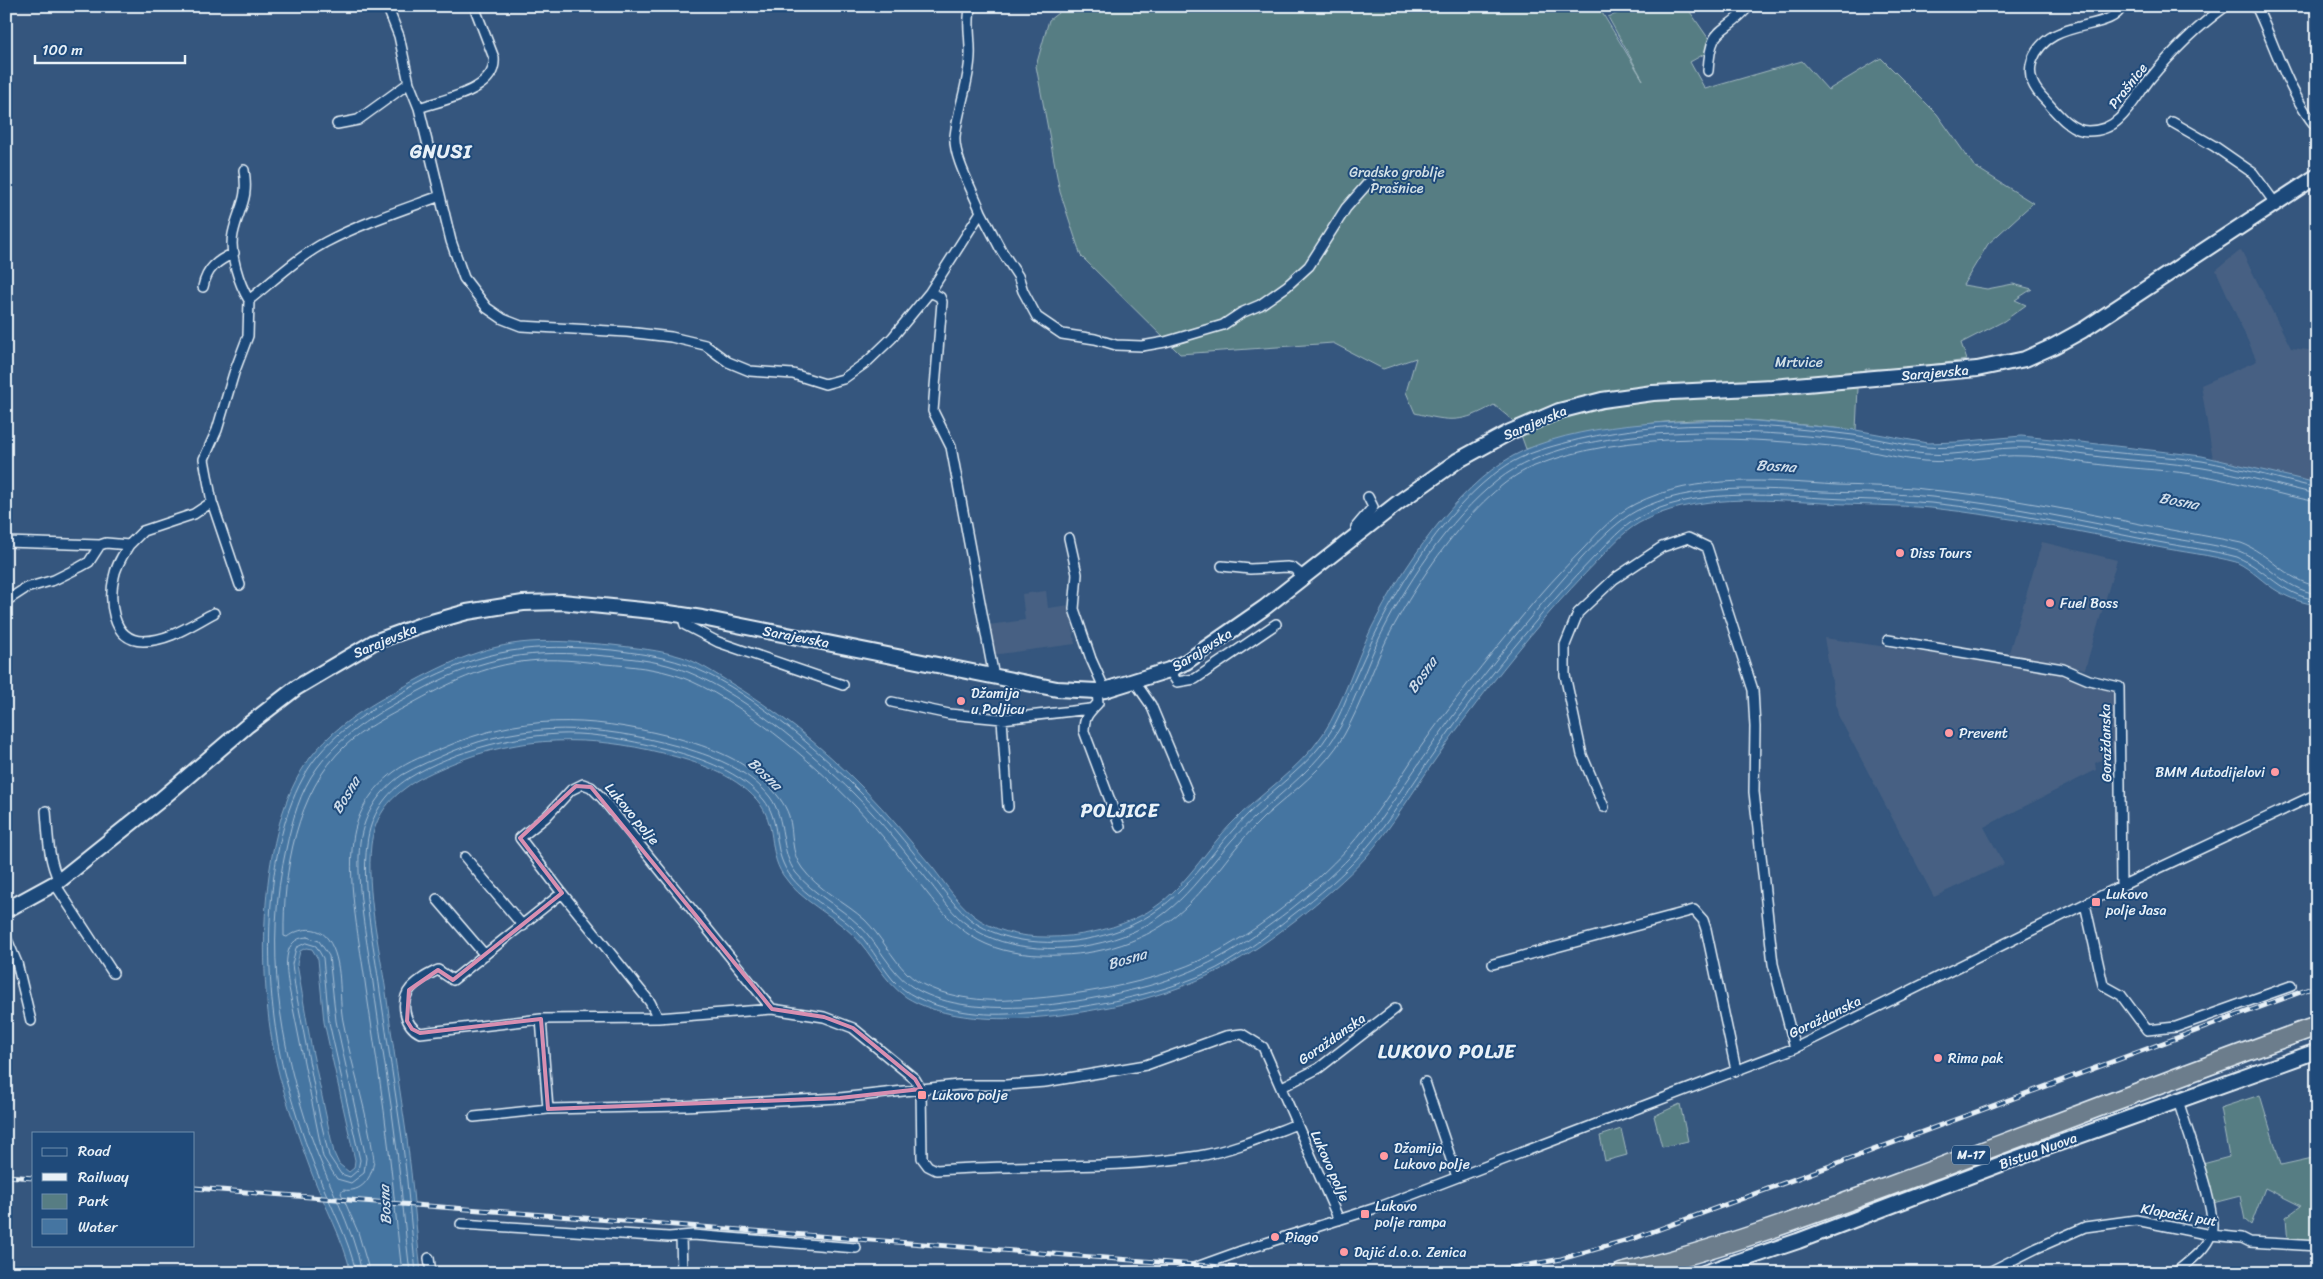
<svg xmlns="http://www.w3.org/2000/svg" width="2323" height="1279" viewBox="0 0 2323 1279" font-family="Sriracha,sans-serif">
  <rect width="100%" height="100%" fill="#35567e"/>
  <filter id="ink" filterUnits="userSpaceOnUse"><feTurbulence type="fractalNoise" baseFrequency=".02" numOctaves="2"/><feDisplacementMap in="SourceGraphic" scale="10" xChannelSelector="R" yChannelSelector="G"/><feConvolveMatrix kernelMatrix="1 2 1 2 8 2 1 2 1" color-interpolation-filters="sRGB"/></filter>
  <g filter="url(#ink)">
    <path fill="#476183" d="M 2241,250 L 2291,348 L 2317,351 L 2317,483 L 2213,459 L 2201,385 L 2257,361 L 2216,270 Z
      M 2042,542 L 2117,560 L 2085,669 L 2008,656 Z
      M 1046,591 L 1048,608 L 1070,605 L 1075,644 L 992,655 L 988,625 L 1025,620 L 1022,594 Z
      M 1824,638 L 2060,672 L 2080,677 L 2086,684 L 2117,690 L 2117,752 L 2095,763 L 2096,770 L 1984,827 L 2004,864 L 1934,897 L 1838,715 Z"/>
    <path fill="#577d83" stroke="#a0b7be" d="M 1067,6 L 1598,6 L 1643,80 L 1608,17 L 1637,6 L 1686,6 L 1715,48 L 1690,62 L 1705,89 L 1802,61 L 1828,90 L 1881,58 L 1937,114 L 1974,166 L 2033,203 L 1988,244 L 1963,285 L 1987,289 L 2013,284 L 2032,289 L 2015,300 L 2026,305 L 2004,321 L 1961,343 L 1967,360 L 1901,369 L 1866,369 L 1858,388 L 1856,430 C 1819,427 1782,422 1745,420 C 1670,417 1597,428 1526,449 L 1517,424 L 1494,405 C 1462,423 1451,422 1415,413 L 1406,392 L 1416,358 L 1383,369 L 1333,343 L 1180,354 L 1081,256 L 1060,192 L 1036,66 L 1049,20 Z
      M 2260,1095 L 2281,1165 L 2317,1157 L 2317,1247 L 2288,1245 L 2286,1217 L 2301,1206 L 2265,1188 L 2251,1225 L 2245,1220 L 2240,1196 L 2213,1203 L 2199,1165 L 2229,1157 L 2220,1108 Z
      M 1680,1104 L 1688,1141 L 1662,1147 L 1654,1116 Z
      M 1621,1129 L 1627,1155 L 1605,1161 L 1600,1136 Z"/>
    <path fill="#4575a1" stroke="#86a7c4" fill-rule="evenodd" d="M 1745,420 L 1856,430 L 1927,443 L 1958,442 L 2021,436 L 2072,441 L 2202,456 L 2317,483 L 2317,605 C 2303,603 2291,599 2279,592 C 2263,583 2253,570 2236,562 C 2210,555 2183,552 2157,547 C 2082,532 2007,516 1931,508 C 1896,505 1859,505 1824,503 C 1764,500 1693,493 1639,523 C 1623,532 1611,547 1599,559 C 1580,579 1562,598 1544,619 C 1507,663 1471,709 1437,757 C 1414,790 1393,825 1367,856 C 1346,879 1322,899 1297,919 C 1245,959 1208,981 1143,999 C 1079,1016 965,1034 906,997 C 884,982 873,955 854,936 C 832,914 800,901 783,875 C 767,850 778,825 757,800 C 733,773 696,762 662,753 C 591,735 520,735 451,764 C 435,771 418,778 404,789 C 385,803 374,821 371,845 C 366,891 379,946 386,992 C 392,1041 400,1090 407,1139 C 413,1183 416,1228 421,1273 L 351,1273 C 343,1238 325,1207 312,1174 C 301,1145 291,1115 282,1085 C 257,1001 255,850 300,773 C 323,734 359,711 398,690 C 439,667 482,645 530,642 C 557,640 585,643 612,645 C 636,648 660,650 682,657 C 697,662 711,671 724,679 C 775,709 822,746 863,788 C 888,813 910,841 933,868 C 947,886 961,908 980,920 C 1023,948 1096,938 1140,916 C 1179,897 1201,856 1230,825 C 1259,794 1299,770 1323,734 C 1344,702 1355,662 1372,627 C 1401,570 1456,487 1513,456 C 1575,422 1675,421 1745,420 ZM 306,948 L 312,949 L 318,959 L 324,1022 L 355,1160 L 354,1168 L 349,1172 L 339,1164 L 334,1153 L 311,1045 L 297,964 L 300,951 Z"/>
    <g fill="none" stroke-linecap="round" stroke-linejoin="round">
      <path stroke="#a7bfd5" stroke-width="1" d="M 307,937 L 319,941 L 329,956 L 336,1021 L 366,1158 L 364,1173 L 351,1183 L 337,1179 L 323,1157 L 289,988 C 286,970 281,938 307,937 Z
        M 306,943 L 316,946 L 323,958 L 329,1022 L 360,1160 L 358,1170 L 350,1177 L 341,1174 L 329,1156 L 320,1118 L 295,987 L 292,964 L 296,948 Z
        M 356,1273 C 349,1239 332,1209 319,1177 C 306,1146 295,1113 286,1080 C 263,996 260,856 303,778 C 326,734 372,709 414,686 C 486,648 532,643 612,650 C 636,653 661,656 684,664 C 742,684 818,749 861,793 C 885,817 907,844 928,871 C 943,889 957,911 977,924 C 1017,949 1078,946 1120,930 C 1183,906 1203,859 1248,814 C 1276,786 1310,765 1331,731 C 1341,714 1347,696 1355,678 C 1367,651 1379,624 1394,599 C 1420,552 1462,494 1507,465 C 1523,455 1542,449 1561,444 C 1655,418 1757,423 1853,435 C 1877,438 1901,445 1925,447 C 1959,450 1993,440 2027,442 C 2052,443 2076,448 2100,451 C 2134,455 2169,456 2202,461 C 2241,468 2279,479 2317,488
        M 362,1273 C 353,1225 326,1182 311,1136 C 279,1044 264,946 286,849 C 292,821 300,791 317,768 C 344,731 382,710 421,690 C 486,655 532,649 605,656 C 629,658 653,660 677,668 C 734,686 812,752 854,794 C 882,822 906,853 930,883 C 942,898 953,915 969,926 C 1007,953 1068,953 1111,940 C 1173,921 1192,886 1232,840 C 1264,804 1309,777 1335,736 C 1353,708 1363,674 1377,643 C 1403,588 1449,518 1498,480 C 1575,419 1760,429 1854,441 C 1878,445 1902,452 1926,454 C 1961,457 1994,446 2028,448 C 2053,450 2077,454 2101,457 C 2135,461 2169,462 2203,468 C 2241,474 2279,486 2317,494
        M 370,1273 L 358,1232 L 341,1193 L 343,1190 C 362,1193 372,1178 374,1160 C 368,1114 352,1068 343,1021 C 338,995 344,962 328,939 C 318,925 299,928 287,937 L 284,936 C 283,872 296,792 345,746 C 363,729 387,717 409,705 C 447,684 485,665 529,661 C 554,658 580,661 605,664 C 631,666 657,668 681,677 C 737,698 814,762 855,806 C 869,821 884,837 897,854 C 923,886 947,927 986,944 C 1008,954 1036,956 1061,955 C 1107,954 1157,937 1189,904 C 1216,877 1236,843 1264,817 C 1293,791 1325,769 1344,735 C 1361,705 1371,672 1386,641 C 1413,587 1475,491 1532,467 C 1626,429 1750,437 1849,448 C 1874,451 1899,459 1924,461 C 1959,464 1992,454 2026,456 C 2052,457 2077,462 2103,465 C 2136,469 2171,470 2205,476 C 2242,483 2279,495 2317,502
        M 402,1273 C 397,1232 394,1191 389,1151 C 383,1097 374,1043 366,989 C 360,942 347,886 353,840 C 357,811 372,789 394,772 C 409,761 426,755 443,748 C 520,714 588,716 669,736 C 704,745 740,757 766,783 C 775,792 785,803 789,816 C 794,834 790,852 802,868 C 818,890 845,902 865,920 C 881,936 891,957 907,973 C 930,996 980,1002 1010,1000 C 1071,997 1154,984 1209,956 C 1257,932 1312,887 1348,848 C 1376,817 1397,782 1420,748 C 1451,704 1485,661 1520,619 C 1540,594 1561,571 1584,548 C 1599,532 1615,514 1635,504 C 1696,473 1771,481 1837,485 C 1868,486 1900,486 1932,490 C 2009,497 2085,513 2160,528 C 2187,533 2214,537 2241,543 C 2269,553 2286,581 2317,586
        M 410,1273 C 405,1232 402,1192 397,1151 C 391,1098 381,1044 374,990 C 368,944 355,888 360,842 C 364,814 379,791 402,775 C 417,766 435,759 451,752 C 526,720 600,725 677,746 C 711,755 748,769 770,797 C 787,820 779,851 796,873 C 813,894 839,906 859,925 C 878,943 890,972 911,986 C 967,1023 1074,1004 1136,989 C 1202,973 1239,949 1291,909 C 1316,889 1340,869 1361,845 C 1387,813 1408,778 1432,745 C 1466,697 1502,651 1540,606 C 1563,579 1606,527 1636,511 C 1692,482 1763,489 1823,492 C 1859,493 1896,493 1932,497 C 2008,505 2084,521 2159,536 C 2186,541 2212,544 2239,551 C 2269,563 2282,588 2317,594
        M 416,1273 C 411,1228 408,1183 402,1138 C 395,1089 387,1040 380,991 C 374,945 361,890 367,844 C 370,816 385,793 409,778 C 454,750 524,732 577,734 C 608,735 640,743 670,750 C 703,759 741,772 764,800 C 779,819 774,842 783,863 C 795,892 830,907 852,927 C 869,942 878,962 893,980 C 917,1007 972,1016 1007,1014 C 1068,1012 1163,996 1217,968 C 1245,953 1269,934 1294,914 C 1319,895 1343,875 1364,851 C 1391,820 1411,785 1435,752 C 1463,711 1493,672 1525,634 C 1548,606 1572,580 1597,554 C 1610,541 1622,527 1638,518 C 1692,488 1763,495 1823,498 C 1859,500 1896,500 1931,503 C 2008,511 2083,527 2158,542 C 2184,547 2211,550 2237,557 C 2269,571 2279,594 2317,600"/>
      <defs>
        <path id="street" d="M 387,6 L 399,36 L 409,83 L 419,108 C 444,99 497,91 494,58 L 474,6
          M 2122,6 C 2112,33 2048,16 2032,61 C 2027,77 2034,89 2046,101 C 2057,113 2070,131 2088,131 C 2099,131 2111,127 2119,119 C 2131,108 2139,93 2149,80 C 2171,53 2198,26 2226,6
          M 2256,6 C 2276,47 2288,93 2317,128
          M 1708,71 C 1711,22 1723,37 1749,6
          M 419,108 L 451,241 L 464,278 L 487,308 L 503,319 L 521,326 L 627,332 L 671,337 L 705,345 L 728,362 L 750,371 L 793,374 L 825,384 L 843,379 L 868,361 L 892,338 L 930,292 L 940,297 L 942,302 L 933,411 L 951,447 L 994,677
          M 2172,122 L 2214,146 L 2253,173 L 2275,203
          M 337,124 L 358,120 L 409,83
          M 244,170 C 249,201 239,206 233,234 C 229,253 239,284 249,300
          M 981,212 L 1001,250 L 1018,276 L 1023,291 L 1037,317 L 1062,334 L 1095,339 L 1116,345 L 1142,346 L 1165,342 L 1223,325 L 1241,313 L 1260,305 L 1287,286 L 1309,266 L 1346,208 L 1369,182
          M 203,287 C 207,268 217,261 234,253
          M 930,292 L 981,212 C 973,191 953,157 955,136 C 958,109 969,83 970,56 C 971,39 966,22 971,6
          M 212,502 L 240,585
          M 1358,534 L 1356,527 L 1373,507 L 1368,497
          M 1069,538 L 1077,574 L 1074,609 L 1091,659 L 1105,690
          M 6,542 L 100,545
          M 129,545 C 123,555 116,565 114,577 C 109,599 111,641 143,641 C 169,641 191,625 214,613
          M 1222,566 L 1250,569 L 1287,567 L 1293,568 L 1303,576
          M 6,601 L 26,588 L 54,580 L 80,567 L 89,562 L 100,545 L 106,543 L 129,545 L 143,531 L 194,514 L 212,502 L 204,459 L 217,430 L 234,373 L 248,336 L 249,300 C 274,280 298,257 326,242 C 362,223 402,210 440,196
          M 682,615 L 685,625 L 718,642 L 843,685
          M 1888,640 L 2063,669 L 2089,680 L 2119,687 L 2121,886
          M 1169,670 L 1177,682 L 1195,679 L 1276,624
          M 1135,682 L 1151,705 L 1189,796
          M 1097,691 L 1098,703 C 1089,713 1084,716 1084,731 L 1120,827
          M 892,702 L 949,714 L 1002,719 L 1090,709
          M 1002,719 L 1008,807
          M 1604,807 L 1582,755 L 1565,675 L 1565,645 L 1578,613 L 1614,579 L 1662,547 L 1688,538 L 1707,547 L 1753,690 L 1755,727 L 1754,792 L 1773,964 L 1795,1048
          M 46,811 C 48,834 48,860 59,881
          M 465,857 L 523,926
          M 55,884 L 113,973
          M 562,893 L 520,838 L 546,817 L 571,790 L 583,784 L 591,787 L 602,798 L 772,1009
          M 437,899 L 485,955
          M 2085,904 L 2103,985 L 2121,995 L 2147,1030 L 2176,1027 L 2291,986
          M 6,937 L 17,963 L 31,1021
          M 1493,964 L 1694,910 L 1703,920 L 1706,929 L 1736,1070
          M 541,1019 L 420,1033 C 405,1026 399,1002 411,988 C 419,979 428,975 438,970 L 453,980 L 562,893 L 650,1002 L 658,1018
          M 1425,1082 L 1457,1177
          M 1282,1087 L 1319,1068 L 1395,1009
          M 548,1109 L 541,1019 L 658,1018 L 772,1009 L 824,1017 L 853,1028 L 915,1079 L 921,1089 L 922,1158 L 928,1166 L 936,1170 C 1023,1164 1112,1170 1199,1156 C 1233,1150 1265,1136 1297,1124
          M 474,1117 L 548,1109 L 684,1106 L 840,1098 L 958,1085 L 1006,1085 L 1045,1082 L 1146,1065 L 1226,1036 L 1242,1034 L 1263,1047 L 1339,1220
          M 461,1224 L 669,1237 L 693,1235 L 856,1248
          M 681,1237 L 682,1273
          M 429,1258 L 431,1273
          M 1180,1273 L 1244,1250 L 1382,1206 L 1795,1048 L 2121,886 L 2317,794
          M 1987,1273 L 2037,1248 L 2085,1227 L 2136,1220 L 2211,1235 L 2242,1238 L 2250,1242 L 2317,1246
          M 2175,1273 C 2188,1262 2206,1250 2211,1234 C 2219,1213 2185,1126 2178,1100"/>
        <path id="secondary" d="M 6,910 L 59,881 L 159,801 L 248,725 L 296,688 L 374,642 L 421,625 L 467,612 L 523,603 L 562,602 L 662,612 L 702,618 L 1057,689 L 1097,691 L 1105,690 L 1169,670 L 1186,662 L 1264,608 L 1399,502 L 1457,461 L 1510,432 L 1559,411 L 1602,400 L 1653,393 L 1772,387 L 1977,369 L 2025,359 L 2054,346 L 2083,330 L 2317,176
          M 1704,1273 L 1798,1241 L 2009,1161 L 2317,1051"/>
        <path id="highway" d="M 1621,1273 C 1731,1247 1835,1206 1941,1167 C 2066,1120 2191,1071 2317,1026"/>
      </defs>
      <use href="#street" stroke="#e8f1f8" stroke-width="12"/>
      <use href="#secondary" stroke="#e8f1f8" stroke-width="18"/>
      <use href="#highway" stroke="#e8f1f8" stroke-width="21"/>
      <use href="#street" stroke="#1f4a7a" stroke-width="9"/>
      <use href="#secondary" stroke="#1f4a7a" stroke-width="14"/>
      <use href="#highway" stroke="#6c7d8c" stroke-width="18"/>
      <defs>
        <path id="rail" d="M 6,1176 L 34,1178
          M 194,1188 L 1301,1273
          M 1485,1273 L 1561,1259 L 1638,1237 L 2317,986"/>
      </defs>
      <use href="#rail" stroke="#e8f1f8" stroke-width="5"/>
      <use href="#rail" stroke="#1f4a7a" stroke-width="3" stroke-dasharray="9" stroke-linecap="butt"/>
    </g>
  </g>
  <path fill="none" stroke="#d78fb1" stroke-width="4" stroke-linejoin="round" d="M 576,786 L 591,787 L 772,1009 L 824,1017 L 853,1028 L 915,1079 L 921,1089 L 840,1098 L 548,1109 L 541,1019 L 420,1033 L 412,1029 L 407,1021 L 409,990 L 438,970 L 453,980 L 562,893 L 520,838 Z"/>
  <g fill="#ff9aa2" stroke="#1f4a7a" stroke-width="2">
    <circle cx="1900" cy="553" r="5"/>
    <circle cx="2050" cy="603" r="5"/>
    <circle cx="961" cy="701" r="5"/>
    <circle cx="1949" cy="733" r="5"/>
    <circle cx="2275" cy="772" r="5"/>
    <rect x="2091" y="897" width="10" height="10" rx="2.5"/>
    <circle cx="1938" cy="1058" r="5"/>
    <rect x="917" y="1090" width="10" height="10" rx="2.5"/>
    <circle cx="1384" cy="1156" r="5"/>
    <rect x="1360" y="1209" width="10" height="10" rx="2.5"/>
    <circle cx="1275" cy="1237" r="5"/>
    <circle cx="1344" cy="1252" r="5"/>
  </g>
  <g text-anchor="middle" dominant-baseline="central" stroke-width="4" stroke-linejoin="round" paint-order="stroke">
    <rect fill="#1f4a7a" stroke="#acbfd2" stroke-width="1" x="1952" y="1145.5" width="38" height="19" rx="4"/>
    <g font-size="12" font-weight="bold" fill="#e8f1f8">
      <text x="1971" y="1155">M-17</text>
    </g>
    <g font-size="14" fill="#e8f1f8" stroke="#1f4a7a">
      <text transform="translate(2128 86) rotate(-52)">Prašnice</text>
      <text transform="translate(1935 373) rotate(-5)">Sarajevska</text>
      <text transform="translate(1535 423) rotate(-23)">Sarajevska</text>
      <text transform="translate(796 637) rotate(11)">Sarajevska</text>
      <text transform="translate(385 641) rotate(-23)">Sarajevska</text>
      <text transform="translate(1202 650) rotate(-32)">Sarajevska</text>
      <text transform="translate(2106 743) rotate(-91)">Goraždanska</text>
      <text transform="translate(632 814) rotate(50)">Lukovo polje</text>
      <text transform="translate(1825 1017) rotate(-26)">Goraždanska</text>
      <text transform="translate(1332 1039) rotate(-35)">Goraždanska</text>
      <text transform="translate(2038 1151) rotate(-20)">Bistua Nuova</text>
      <text transform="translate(1330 1166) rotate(66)">Lukovo polje</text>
      <text transform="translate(2179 1215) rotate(10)">Klopački put</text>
    </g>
    <g font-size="14" fill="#d2e0e6" stroke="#1f4a7a">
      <text x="1397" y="172">Gradsko groblje<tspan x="1397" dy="16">Prašnice</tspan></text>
      <text x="1799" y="362">Mrtvice</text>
    </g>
    <g font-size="14" fill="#e8f1f8" stroke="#1f4a7a" text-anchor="start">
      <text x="1910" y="553">Diss Tours</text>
      <text x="2060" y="603">Fuel Boss</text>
      <text x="971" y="693">Džamija<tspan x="971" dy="16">u Poljicu</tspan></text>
      <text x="1959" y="733">Prevent</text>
      <text x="2265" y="772" text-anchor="end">BMM Autodijelovi</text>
      <text x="2106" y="894">Lukovo<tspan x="2106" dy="16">polje Jasa</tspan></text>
      <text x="1948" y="1058">Rima pak</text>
      <text x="932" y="1095">Lukovo polje</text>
      <text x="1394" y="1148">Džamija<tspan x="1394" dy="16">Lukovo polje</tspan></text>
      <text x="1375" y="1206">Lukovo<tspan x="1375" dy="16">polje rampa</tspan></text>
      <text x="1285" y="1237">Piago</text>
      <text x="1354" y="1252">Dajić d.o.o. Zenica</text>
    </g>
    <g font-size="15" font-style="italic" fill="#d0deeb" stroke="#1f4a7a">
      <text transform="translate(1776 466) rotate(3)">Bosna</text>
      <text transform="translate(2179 501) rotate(11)">Bosna</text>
      <text transform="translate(1422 675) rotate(-55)">Bosna</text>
      <text transform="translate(765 774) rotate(43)">Bosna</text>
      <text transform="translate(346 795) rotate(-59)">Bosna</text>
      <text transform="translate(1127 959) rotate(-17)">Bosna</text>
      <text transform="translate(385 1205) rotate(-93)">Bosna</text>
    </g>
    <g font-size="19" font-weight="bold" letter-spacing="1" fill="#e8f1f8" stroke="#1f4a7a">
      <text x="441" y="151">GNUSI</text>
      <text x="1120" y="810">POLJICE</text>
      <text x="1447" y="1051">LUKOVO POLJE</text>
    </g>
  </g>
  <rect width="2323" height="1279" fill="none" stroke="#1f4a7a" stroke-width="25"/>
  <rect x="12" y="12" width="2298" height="1254" fill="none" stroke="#e8f1f8" stroke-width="2" filter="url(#ink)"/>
  <rect x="32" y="1132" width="162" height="115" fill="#1f4a7a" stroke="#6f8dac"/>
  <rect x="42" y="1148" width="25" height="8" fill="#1f4a7a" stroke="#6f8dac"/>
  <text x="78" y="1156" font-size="15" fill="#e8f1f8">Road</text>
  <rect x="42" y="1173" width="25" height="8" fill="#e8f1f8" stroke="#6f8dac"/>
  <text x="78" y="1182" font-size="15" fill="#e8f1f8">Railway</text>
  <rect x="42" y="1194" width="25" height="15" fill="#577d83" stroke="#6f8dac"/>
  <text x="78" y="1206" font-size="15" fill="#e8f1f8">Park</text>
  <rect x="42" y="1219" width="25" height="15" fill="#4575a1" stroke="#6f8dac"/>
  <text x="78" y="1232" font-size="15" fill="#e8f1f8">Water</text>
  <path d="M35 55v8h150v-8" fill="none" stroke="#e8f1f8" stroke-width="2.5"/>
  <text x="42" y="55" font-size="15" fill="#e8f1f8" stroke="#1f4a7a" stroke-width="4" paint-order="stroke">100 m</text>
</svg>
